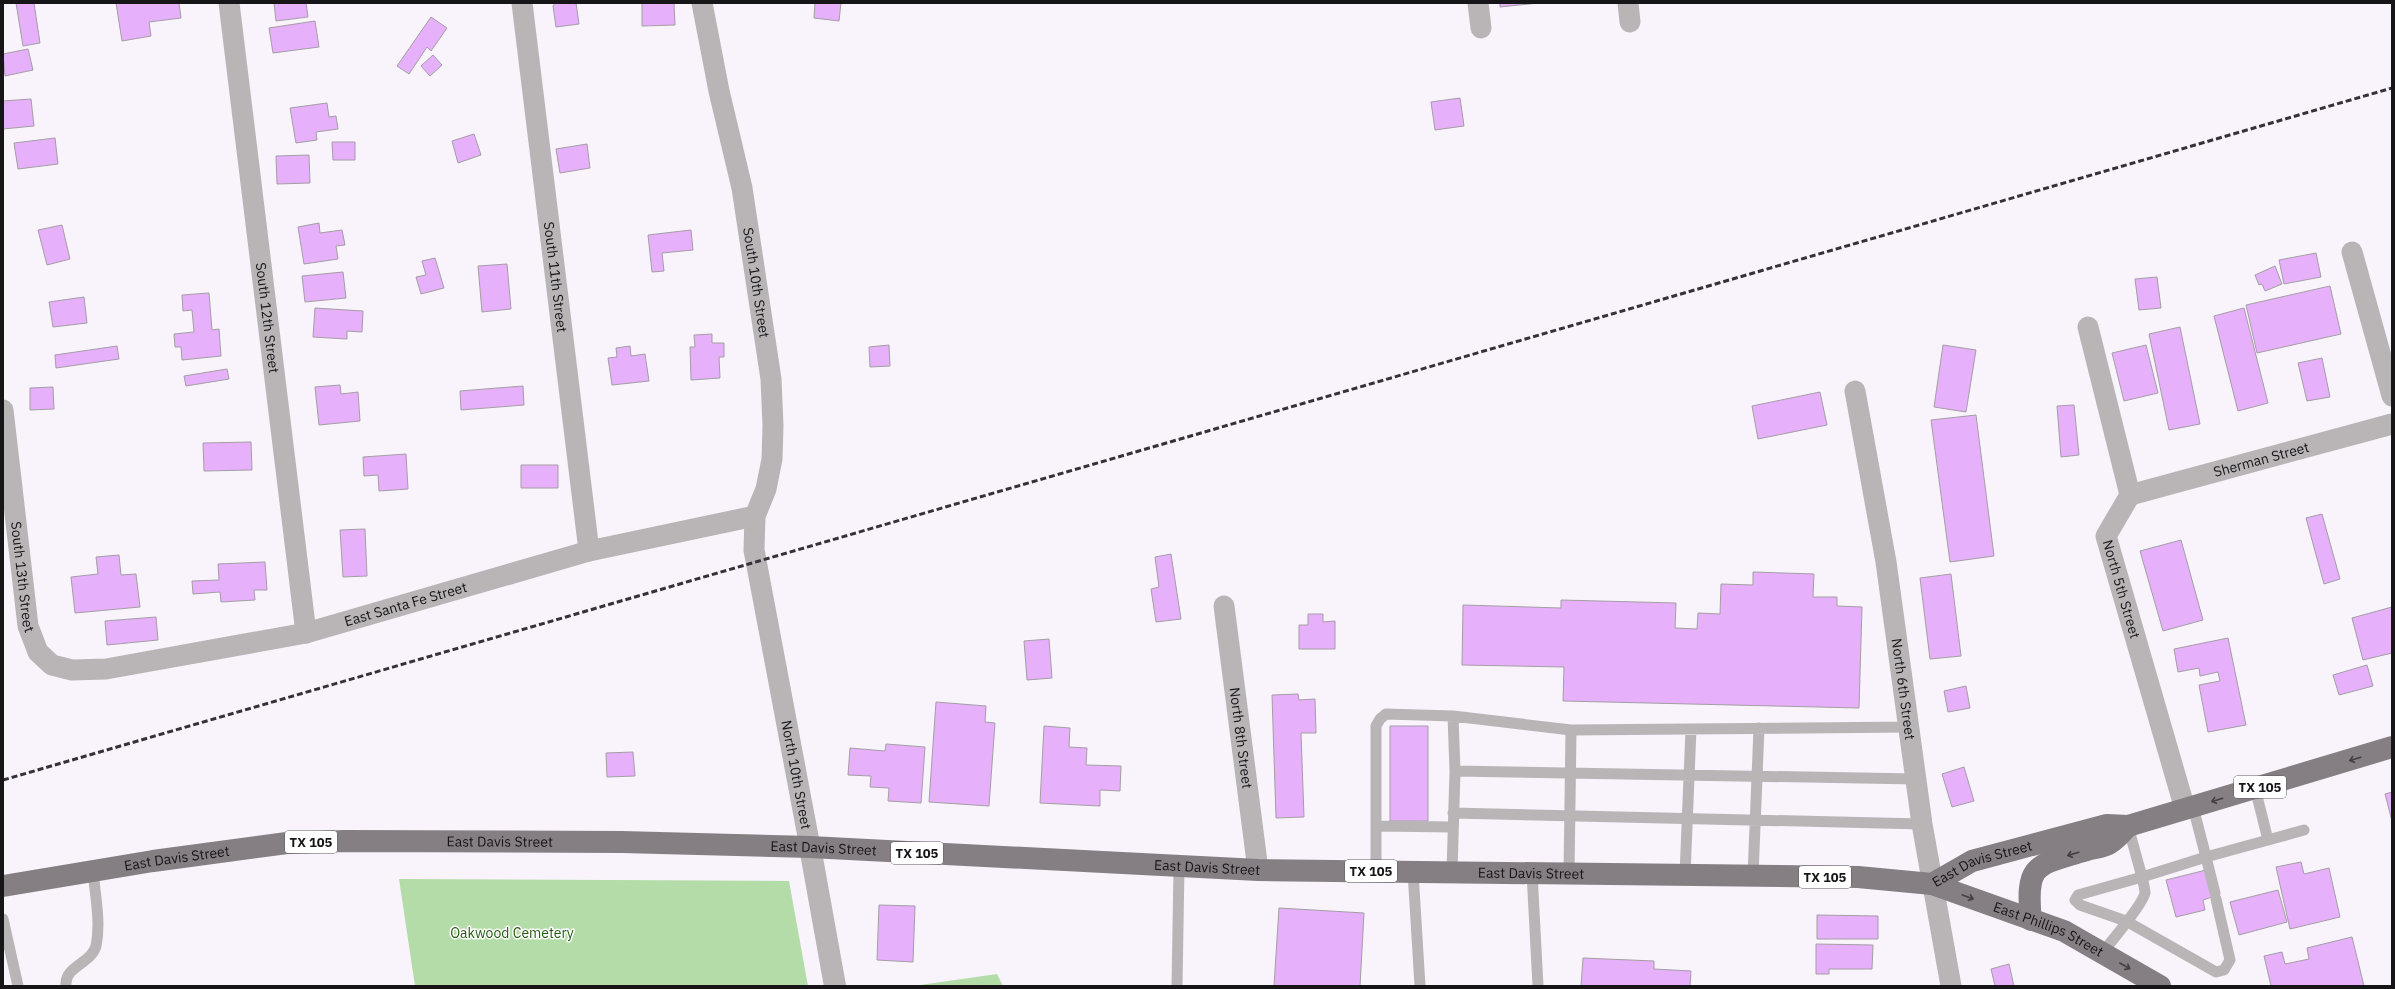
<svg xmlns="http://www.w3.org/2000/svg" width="2395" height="989" viewBox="0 0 2395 989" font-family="'IBM Plex Sans',sans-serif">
  <rect width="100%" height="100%" fill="#f9f4fb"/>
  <path fill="#b4dca8" d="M 399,879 L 789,881 L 808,986 L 415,986 Z
    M 997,974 L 1003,986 L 913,986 Z"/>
  <path fill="#e7b0fa" stroke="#a39ea4" d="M 16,3 L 34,3 L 40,43 L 23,46 Z
    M 116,3 L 179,3 L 181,18 L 149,22 L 151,36 L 122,41 Z
    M 274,3 L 306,3 L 308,17 L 276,21 Z
    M 555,3 L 576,3 L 579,24 L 556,27 L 553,6 Z
    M 642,3 L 674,3 L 675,25 L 642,26 Z
    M 815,3 L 841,3 L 839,21 L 814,18 Z
    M 1500,3 L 1539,3 L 1500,7 Z
    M 431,17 L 447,28 L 431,51 L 427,47 L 409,74 L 397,66 Z
    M 315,21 L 319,47 L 273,53 L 269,28 Z
    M 28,49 L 33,70 L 5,76 L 3,54 Z
    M 433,55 L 442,65 L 430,76 L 421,66 Z
    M 1460,98 L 1464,126 L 1435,130 L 1431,102 Z
    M 31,99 L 34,126 L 3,129 L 3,101 Z
    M 327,103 L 329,117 L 336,116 L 338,129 L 316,132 L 317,140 L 296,143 L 290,108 Z
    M 474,134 L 481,155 L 458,163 L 452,141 Z
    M 55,138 L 58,164 L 18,169 L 14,143 Z
    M 332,142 L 355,142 L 355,160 L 333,160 Z
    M 587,144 L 590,168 L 560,173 L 556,149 Z
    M 309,155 L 310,183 L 277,184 L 276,156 Z
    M 319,223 L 320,233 L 342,230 L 345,245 L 336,246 L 338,259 L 304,264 L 298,227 Z
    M 62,225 L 70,259 L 47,265 L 38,230 Z
    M 691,230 L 693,250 L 662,253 L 664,271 L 652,272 L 648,235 Z
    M 2316,253 L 2321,277 L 2284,284 L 2279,260 Z
    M 435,258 L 444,288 L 421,294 L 416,277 L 426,275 L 422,261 Z
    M 507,264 L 511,309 L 482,312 L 478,266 Z
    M 2275,266 L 2282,284 L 2265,291 L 2262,284 L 2259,285 L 2255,275 Z
    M 343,272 L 346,298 L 305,302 L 302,276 Z
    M 2157,277 L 2161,308 L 2139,310 L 2135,279 Z
    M 2330,286 L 2341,334 L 2257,353 L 2246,305 Z
    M 209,293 L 212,330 L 219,329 L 221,356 L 182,360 L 181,347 L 175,347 L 174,334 L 194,332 L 192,310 L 183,311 L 182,295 Z
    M 84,297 L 87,323 L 53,327 L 49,302 Z
    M 315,308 L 363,311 L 362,332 L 347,331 L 347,339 L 313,337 Z
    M 2244,308 L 2268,403 L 2238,411 L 2214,316 Z
    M 2180,327 L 2200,424 L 2169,430 L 2149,334 Z
    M 712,334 L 712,343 L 724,343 L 724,357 L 719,357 L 720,378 L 691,380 L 690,347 L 695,347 L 694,335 Z
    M 889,345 L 890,366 L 870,367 L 869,347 Z
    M 1943,345 L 1976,350 L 1966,412 L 1934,407 Z
    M 2146,345 L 2158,393 L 2124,401 L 2112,353 Z
    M 117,346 L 119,359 L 56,368 L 55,355 Z
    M 630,346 L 631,356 L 645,354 L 649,381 L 612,385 L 608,358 L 617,357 L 616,348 Z
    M 2322,358 L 2330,397 L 2307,401 L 2298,363 Z
    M 227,369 L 229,379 L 186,386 L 184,376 Z
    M 340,385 L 341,394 L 358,392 L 360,421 L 319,425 L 315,387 Z
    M 523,386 L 524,405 L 461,410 L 460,391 Z
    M 53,387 L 54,409 L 30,410 L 30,388 Z
    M 1820,392 L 1827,425 L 1758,439 L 1752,406 Z
    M 2074,405 L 2079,455 L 2061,457 L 2057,406 Z
    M 1976,415 L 1994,556 L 1950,562 L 1931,420 Z
    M 251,442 L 252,470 L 204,471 L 203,443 Z
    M 406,454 L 408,489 L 379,491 L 378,475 L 364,476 L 363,457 Z
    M 521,465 L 558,465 L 558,488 L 521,488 Z
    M 2322,514 L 2340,579 L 2324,584 L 2306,518 Z
    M 365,529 L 367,576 L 343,577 L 340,530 Z
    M 2181,540 L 2203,620 L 2163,631 L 2140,551 Z
    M 1171,554 L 1181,619 L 1156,622 L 1151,589 L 1159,587 L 1155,557 Z
    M 119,555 L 121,575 L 136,574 L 140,607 L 75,613 L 71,577 L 98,574 L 96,557 Z
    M 265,562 L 267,590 L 254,590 L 255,600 L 221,602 L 220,592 L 193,594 L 192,581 L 219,580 L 218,564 Z
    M 1753,572 L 1814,574 L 1813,597 L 1837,597 L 1837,606 L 1862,607 L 1859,708 L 1563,701 L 1564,667 L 1462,665 L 1463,605 L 1561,608 L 1561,600 L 1676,603 L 1675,628 L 1697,629 L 1698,613 L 1720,614 L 1721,584 L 1753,585 Z
    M 1951,574 L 1961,656 L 1930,659 L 1920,578 Z
    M 2392,607 L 2392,653 L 2363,660 L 2352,618 Z
    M 1308,614 L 1323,614 L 1323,622 L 1335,621 L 1335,649 L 1299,649 L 1299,625 L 1308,625 Z
    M 156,617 L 158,640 L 107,645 L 105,621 Z
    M 2228,638 L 2246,725 L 2208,732 L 2199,685 L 2220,681 L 2218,672 L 2200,676 L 2199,668 L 2178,672 L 2174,649 Z
    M 1049,639 L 1052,678 L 1027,680 L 1024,641 Z
    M 2367,665 L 2373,686 L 2339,695 L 2333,675 Z
    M 1966,686 L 1970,708 L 1948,712 L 1944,691 Z
    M 1298,694 L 1299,700 L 1315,699 L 1316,733 L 1301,733 L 1304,817 L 1276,818 L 1272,695 Z
    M 936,702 L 986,706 L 985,722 L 995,723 L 989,806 L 929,802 Z
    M 1044,726 L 1070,728 L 1069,747 L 1087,748 L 1086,765 L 1121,766 L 1120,791 L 1100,790 L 1100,806 L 1040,803 Z
    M 1390,726 L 1428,726 L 1428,821 L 1390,821 Z
    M 886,744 L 925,747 L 921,803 L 888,801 L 889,788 L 870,787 L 871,776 L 848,775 L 850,748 L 885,751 Z
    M 633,752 L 635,776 L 607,777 L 606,753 Z
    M 1964,767 L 1974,801 L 1952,807 L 1942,774 Z
    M 2392,792 L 2392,821 L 2385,794 Z
    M 2301,862 L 2304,874 L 2329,868 L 2340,917 L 2290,929 L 2276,867 Z
    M 2206,870 L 2212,897 L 2203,900 L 2205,910 L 2176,917 L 2166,880 Z
    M 2278,890 L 2287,922 L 2239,935 L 2230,902 Z
    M 879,905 L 915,906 L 913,962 L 877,960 Z
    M 1279,908 L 1364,913 L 1360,986 L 1274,986 Z
    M 1817,915 L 1878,916 L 1878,939 L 1817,939 Z
    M 2352,937 L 2364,986 L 2271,986 L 2264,956 L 2282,952 L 2285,964 L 2309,959 L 2307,948 Z
    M 1816,944 L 1873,945 L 1872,969 L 1829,969 L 1829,974 L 1816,974 Z
    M 1583,958 L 1654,961 L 1654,969 L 1691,971 L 1690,986 L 1581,986 Z
    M 2009,964 L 2014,986 L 1995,986 L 1991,969 Z"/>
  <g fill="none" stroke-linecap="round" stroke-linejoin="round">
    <path stroke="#b9b5b7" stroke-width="11" d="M 1455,771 L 1916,779
      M 1453,813 L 1922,824
      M 1376,826 L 1453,827
      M 2128,826 L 2142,877 L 2206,857 L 2193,807
      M 2268,840 L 2304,830
      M 1376,871 L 1376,726 L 1380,719 L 1386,714 L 1453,716
      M 1413,872 L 1420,986
      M 1452,872 L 1455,771 L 1453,716 L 1571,730 L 1910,727
      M 1532,873 L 1538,986
      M 1569,874 L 1571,730
      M 1685,875 L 1691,729
      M 1753,876 L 1759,728
      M 2215,893 L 2206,857 L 2268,840 L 2255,788
      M 3,919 L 18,986
      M 2102,953 C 2111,942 2143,904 2145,893 C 2145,888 2143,882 2142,877 L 2078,895 L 2075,900 L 2080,905 L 2126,921 L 2216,972 L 2224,970 L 2230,960 L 2216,899
      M 66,986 C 64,966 91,964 96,946 C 101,922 95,895 93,871
      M 1177,986 L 1179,867"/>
    <g stroke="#b9b5b7" stroke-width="21">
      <path id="s1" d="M 229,3 L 306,633"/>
      <path id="s2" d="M 522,3 L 589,551"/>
      <path id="s3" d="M 702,3 L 719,91 L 742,188 L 771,379 L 773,426 L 772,459 L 766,489 L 755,516 L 754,550 L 810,847"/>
      <path d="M 1478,3 L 1481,28"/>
      <path d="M 1628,3 L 1630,22"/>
      <path d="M 2352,252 L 2392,396"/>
      <path id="s4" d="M 2088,327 L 2130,495 L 2106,536 L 2185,809"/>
      <path id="s5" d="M 1855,391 L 1886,562 L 1922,824 L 1951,986"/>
      <path id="s6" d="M 3,410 L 28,626 L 38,652 L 52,665 L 72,670 L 106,669 L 306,633 L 589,551 L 755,516"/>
      <path id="s7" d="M 2130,495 L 2392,424"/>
      <path id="s8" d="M 1224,606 L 1258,870"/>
    </g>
    <path stroke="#b9b5b7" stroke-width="22" d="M 810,847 L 835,986"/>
    <g stroke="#857f83" stroke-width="22">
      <path id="s9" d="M 1932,884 L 2064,931 L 2160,986"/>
      <path id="s10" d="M 3,886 L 153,861 L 287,843 L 344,841 L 622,842 L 810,847 L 1258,870 L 1858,877 L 1932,884 L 1972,861 L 2107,825 L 2128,826 L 2392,747"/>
      <path d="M 2031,920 C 2025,863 2036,865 2087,850 C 2094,848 2104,847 2110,843 C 2117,839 2123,831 2128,826"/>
    </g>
    <path stroke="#343236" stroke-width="3" stroke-dasharray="6 3" stroke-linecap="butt" d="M 3,780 L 2392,88"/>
  </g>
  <defs><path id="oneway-shaft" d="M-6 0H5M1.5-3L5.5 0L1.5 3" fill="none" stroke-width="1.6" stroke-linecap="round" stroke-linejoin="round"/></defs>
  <g stroke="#433f43">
    <use href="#oneway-shaft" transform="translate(2355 759) rotate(163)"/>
    <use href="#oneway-shaft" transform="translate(2217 800) rotate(163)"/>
    <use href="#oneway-shaft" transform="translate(2073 854) rotate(164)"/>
    <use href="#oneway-shaft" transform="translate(1968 897) rotate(20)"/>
    <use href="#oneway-shaft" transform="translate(2125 966) rotate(30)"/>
  </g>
  <g text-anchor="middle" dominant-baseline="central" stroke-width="3" stroke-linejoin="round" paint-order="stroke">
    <g fill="#fff" stroke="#5d5b5d" stroke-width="1">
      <rect x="2234" y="776" width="52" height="22" rx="3"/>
      <rect x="285" y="831" width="52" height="22" rx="3"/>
      <rect x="891" y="842" width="52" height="22" rx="3"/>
      <rect x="1345" y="860" width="52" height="22" rx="3"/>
      <rect x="1799" y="866" width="52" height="22" rx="3"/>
    </g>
    <g font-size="13" font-weight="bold" fill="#171518">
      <text x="2260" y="787">TX 105</text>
      <text x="311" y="842">TX 105</text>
      <text x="917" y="853">TX 105</text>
      <text x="1371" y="871">TX 105</text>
      <text x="1825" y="877">TX 105</text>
    </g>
    <g font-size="14" fill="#171518" stroke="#fff">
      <text stroke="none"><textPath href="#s2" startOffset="276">South 11th Street</textPath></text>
      <text stroke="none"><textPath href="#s3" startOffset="285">South 10th Street</textPath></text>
      <text stroke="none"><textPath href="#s1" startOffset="317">South 12th Street</textPath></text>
      <text stroke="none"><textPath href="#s7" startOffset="136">Sherman Street</textPath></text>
      <text stroke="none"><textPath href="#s6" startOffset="168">South 13th Street</textPath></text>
      <text stroke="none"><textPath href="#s4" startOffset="276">North 5th Street</textPath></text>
      <text stroke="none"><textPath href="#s6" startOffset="626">East Santa Fe Street</textPath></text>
      <text stroke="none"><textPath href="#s5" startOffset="302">North 6th Street</textPath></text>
      <text stroke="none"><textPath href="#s8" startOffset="133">North 8th Street</textPath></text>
      <text stroke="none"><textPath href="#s3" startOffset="785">North 10th Street</textPath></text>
      <text stroke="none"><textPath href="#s10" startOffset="500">East Davis Street</textPath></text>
      <text stroke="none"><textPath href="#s10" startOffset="824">East Davis Street</textPath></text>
      <text stroke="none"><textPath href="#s10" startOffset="176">East Davis Street</textPath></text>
      <text stroke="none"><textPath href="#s10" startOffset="1988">East Davis Street</textPath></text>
      <text stroke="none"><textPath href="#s10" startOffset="1208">East Davis Street</textPath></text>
      <text stroke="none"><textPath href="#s10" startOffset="1532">East Davis Street</textPath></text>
      <text stroke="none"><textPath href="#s9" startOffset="125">East Phillips Street</textPath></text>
    </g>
    <g font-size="14" fill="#245911" stroke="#fff">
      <text x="512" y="933">Oakwood Cemetery</text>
    </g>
  </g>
  <rect width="2395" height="989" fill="none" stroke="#171518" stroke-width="8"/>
</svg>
